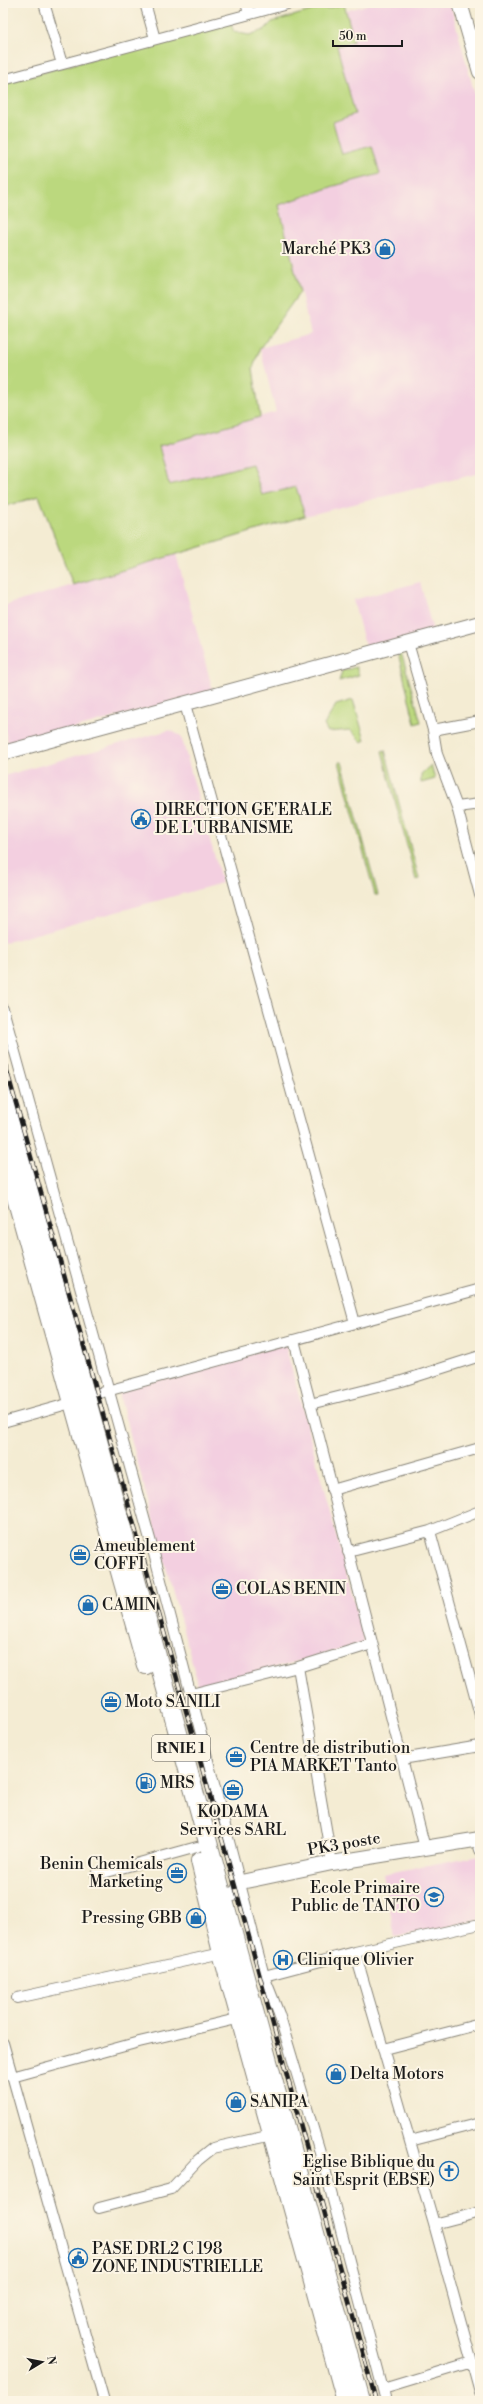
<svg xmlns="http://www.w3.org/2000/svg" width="483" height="2404" viewBox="0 0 483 2404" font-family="'Libre Bodoni',serif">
  <rect width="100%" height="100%" fill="#fcf5e5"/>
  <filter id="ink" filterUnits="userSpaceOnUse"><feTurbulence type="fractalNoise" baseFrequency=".025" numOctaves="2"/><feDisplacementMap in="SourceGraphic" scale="8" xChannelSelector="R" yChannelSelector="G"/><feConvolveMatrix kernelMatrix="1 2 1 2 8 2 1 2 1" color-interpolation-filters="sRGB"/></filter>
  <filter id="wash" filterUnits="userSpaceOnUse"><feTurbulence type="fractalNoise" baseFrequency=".012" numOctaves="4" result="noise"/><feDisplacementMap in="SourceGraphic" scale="16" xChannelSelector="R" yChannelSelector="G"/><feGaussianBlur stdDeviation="0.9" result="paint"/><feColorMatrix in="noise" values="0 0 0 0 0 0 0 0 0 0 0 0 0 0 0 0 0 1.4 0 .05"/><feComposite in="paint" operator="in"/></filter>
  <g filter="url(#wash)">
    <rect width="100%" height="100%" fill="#f4ecd3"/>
    <path fill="#f3cfe0" d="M 372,3 L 450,3 L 480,114 L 480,473 L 305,516 L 296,487 L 262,495 L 252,464 L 169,485 L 159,446 L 276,412 L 260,348 L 311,334 L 279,205 L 303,56 L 354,41 L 346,11 Z
      M 176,554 L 213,691 L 9,746 L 3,724 L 3,606 Z
      M 420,582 L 433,631 L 366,649 L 353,600 Z
      M 170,730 L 181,736 L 222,883 L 3,943 L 3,776 Z
      M 285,1344 L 365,1643 L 199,1688 L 118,1391 Z
      M 480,1855 L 480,1920 L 395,1937 L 383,1874 Z"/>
    <path fill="#bbd87e" stroke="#6c7a4d" d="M 344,4 L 354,41 L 337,46 L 355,114 L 333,122 L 342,154 L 372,146 L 380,174 L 334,186 L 279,205 L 300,292 L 260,348 L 253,368 L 260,417 L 159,446 L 169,485 L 252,464 L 262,495 L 296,487 L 305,516 L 73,585 L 39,496 L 3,507 L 3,83 L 230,22 L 234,32 L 249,35 L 264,30 L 272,22 L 324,7 L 326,9 Z
      M 401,652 L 421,722 L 415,724 L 398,653 Z
      M 356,667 L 359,675 L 339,681 L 342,671 Z
      M 353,700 L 365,740 L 362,742 L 350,730 L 328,732 L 324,725 L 336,705 Z
      M 385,750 L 419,879 L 416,880 L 382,751 Z
      M 339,762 L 342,762 L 378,895 L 375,895 Z
      M 431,765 L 435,779 L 421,783 L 421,774 Z"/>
  </g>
  <g filter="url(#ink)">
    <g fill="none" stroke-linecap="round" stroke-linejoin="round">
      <defs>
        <path id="street" d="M 44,3 L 62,64
          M 145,3 L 155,39
          M 246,3 L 249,13
          M 3,80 L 291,3
          M 408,643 L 433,730 L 437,754 L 457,807 L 480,895
          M 185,704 L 355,1323
          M 433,730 L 480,721
          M 457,807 L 480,804
          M 3,1009 L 156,1561 L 264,1976 L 279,2014 L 323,2162 L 386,2401
          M 294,1340 L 425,1848
          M 85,1397 L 480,1289
          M 310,1404 L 402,1381 L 480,1356
          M 3,1422 L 71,1403
          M 332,1490 L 480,1448
          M 430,1531 L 480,1715
          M 348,1552 L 430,1531 L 480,1511
          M 298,1667 L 332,1863
          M 191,1694 L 298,1667 L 372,1644
          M 402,1759 L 480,1746
          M 477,1839 L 480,1850
          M 96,1875 L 197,1847
          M 355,1952 L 434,2224 L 480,2392
          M 264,1976 L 355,1952 L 480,1924
          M 17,1998 L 222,1953
          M 3,2043 L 104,2401
          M 384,2049 L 480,2024
          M 12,2077 L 139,2042 L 241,2018
          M 410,2141 L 480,2123
          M 99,2208 L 171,2189 L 198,2160 L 213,2148 L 272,2135
          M 434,2224 L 480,2212
          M 383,2389 L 472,2362"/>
        <path id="secondary" d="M 460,3 L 480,72
          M 3,753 L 480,623
          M 222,1897 L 237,1893 L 241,1882 L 332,1863 L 480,1839"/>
        <path id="highway" d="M 3,1094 L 361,2401
          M 3,1151 L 146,1665
          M 200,1861 L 222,1953 L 346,2401"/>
      </defs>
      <use href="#street" stroke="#888478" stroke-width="12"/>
      <use href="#secondary" stroke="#888478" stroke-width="16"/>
      <use href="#highway" stroke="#888478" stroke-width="20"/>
      <use href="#street" stroke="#fff" stroke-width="10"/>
      <use href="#secondary" stroke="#fff" stroke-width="14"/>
      <use href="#highway" stroke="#fff" stroke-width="18"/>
      <defs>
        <path id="rail" d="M 3,1057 L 237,1893 L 376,2401"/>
      </defs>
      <use href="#rail" stroke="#1c1c1c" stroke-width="4.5"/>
      <use href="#rail" stroke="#fcf5e5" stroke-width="3" stroke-dasharray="9" stroke-linecap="butt"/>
    </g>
  </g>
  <defs>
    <symbol id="shop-ring" viewBox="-11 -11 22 22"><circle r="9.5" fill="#fcf5e5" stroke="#1f6fb2" stroke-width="1.5"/><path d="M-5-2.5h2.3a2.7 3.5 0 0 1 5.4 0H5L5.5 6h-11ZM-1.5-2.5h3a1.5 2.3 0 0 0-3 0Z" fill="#1f6fb2"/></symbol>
    <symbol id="civic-ring" viewBox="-11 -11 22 22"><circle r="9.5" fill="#fcf5e5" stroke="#1f6fb2" stroke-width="1.5"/><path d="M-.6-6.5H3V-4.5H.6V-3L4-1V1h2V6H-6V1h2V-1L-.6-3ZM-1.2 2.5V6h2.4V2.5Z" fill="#1f6fb2"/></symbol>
    <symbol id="office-ring" viewBox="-11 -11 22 22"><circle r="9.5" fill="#fcf5e5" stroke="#1f6fb2" stroke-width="1.5"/><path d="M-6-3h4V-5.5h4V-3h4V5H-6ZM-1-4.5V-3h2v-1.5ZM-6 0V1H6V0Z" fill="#1f6fb2"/></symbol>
    <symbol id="fuel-ring" viewBox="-11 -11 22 22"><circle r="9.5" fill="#fcf5e5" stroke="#1f6fb2" stroke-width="1.5"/><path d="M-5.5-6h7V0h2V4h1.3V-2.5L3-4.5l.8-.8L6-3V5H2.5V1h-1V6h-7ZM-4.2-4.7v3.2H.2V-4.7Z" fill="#1f6fb2"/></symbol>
    <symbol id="school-ring" viewBox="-11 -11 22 22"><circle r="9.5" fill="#fcf5e5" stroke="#1f6fb2" stroke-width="1.5"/><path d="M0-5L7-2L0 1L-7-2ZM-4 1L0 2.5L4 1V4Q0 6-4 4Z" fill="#1f6fb2"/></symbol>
    <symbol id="hospital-ring" viewBox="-11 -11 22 22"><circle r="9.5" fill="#fcf5e5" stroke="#1f6fb2" stroke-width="1.5"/><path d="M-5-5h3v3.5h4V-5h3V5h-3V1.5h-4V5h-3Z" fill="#1f6fb2"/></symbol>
    <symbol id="church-ring" viewBox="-11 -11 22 22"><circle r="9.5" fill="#fcf5e5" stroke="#1f6fb2" stroke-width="1.5"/><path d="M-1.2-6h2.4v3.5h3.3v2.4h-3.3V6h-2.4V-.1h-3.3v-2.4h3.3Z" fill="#1f6fb2"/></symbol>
  </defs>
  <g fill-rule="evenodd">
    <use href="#shop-ring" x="374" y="238" width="22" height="22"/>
    <use href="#civic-ring" x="130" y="808" width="22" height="22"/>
    <use href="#office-ring" x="69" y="1544" width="22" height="22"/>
    <use href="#office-ring" x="211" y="1578" width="22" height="22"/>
    <use href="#shop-ring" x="77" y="1594" width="22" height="22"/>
    <use href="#office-ring" x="100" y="1691" width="22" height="22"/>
    <use href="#office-ring" x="225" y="1746" width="22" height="22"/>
    <use href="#fuel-ring" x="135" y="1772" width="22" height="22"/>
    <use href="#office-ring" x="222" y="1779" width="22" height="22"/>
    <use href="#office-ring" x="166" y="1862" width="22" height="22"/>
    <use href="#school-ring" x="423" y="1886" width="22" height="22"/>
    <use href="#shop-ring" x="185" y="1907" width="22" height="22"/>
    <use href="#hospital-ring" x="272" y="1949" width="22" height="22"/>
    <use href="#shop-ring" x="325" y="2063" width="22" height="22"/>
    <use href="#shop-ring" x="225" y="2091" width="22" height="22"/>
    <use href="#church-ring" x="438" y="2160" width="22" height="22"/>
    <use href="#civic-ring" x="67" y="2247" width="22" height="22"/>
  </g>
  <g text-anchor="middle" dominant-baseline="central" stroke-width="4" stroke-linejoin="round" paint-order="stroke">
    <rect fill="#fcf5e5" stroke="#5f5d58" stroke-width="1" x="152" y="1735" width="58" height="26" rx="3"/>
    <g font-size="15" font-weight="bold" fill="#1c1c1c">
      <text x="181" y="1748">RNIE 1</text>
    </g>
    <g font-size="16" fill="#1c1c1c" stroke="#fcf5e5" text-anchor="start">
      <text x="371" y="249" text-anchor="end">Marché PK3</text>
      <text x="155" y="810">DIRECTION GE'ERALE<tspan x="155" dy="18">DE L'URBANISME</tspan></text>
      <text x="94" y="1546">Ameublement<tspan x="94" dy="18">COFFI</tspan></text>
      <text x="236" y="1589">COLAS BENIN</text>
      <text x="102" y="1605">CAMIN</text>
      <text x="125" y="1702">Moto SANILI</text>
      <text x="250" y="1748">Centre de distribution<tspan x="250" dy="18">PIA MARKET Tanto</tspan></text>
      <text x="160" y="1783">MRS</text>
      <text x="233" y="1812" text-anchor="middle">KODAMA<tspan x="233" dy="18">Services SARL</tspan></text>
      <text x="163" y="1864" text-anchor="end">Benin Chemicals<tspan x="163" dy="18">Marketing</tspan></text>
      <text x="420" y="1888" text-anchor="end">Ecole Primaire<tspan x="420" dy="18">Public de TANTO</tspan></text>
      <text x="182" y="1918" text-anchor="end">Pressing GBB</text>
      <text x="297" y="1960">Clinique Olivier</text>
      <text x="350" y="2074">Delta Motors</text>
      <text x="250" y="2102">SANIPA</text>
      <text x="435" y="2162" text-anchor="end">Eglise Biblique du<tspan x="435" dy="18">Saint Esprit (EBSE)</tspan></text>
      <text x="92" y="2249">PASE DRL2 C 198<tspan x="92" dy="18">ZONE INDUSTRIELLE</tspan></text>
    </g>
    <g font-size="16" fill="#1c1c1c" stroke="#fcf5e5">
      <text transform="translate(344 1844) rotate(-10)">PK3 poste</text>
    </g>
  </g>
  <rect width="483" height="2404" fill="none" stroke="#fcf5e5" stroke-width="16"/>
  <g transform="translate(42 2362) rotate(80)" stroke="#fcf5e5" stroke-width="3" paint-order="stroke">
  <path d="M0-3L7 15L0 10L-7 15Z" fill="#1c1c1c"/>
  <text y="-6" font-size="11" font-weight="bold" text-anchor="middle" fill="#1c1c1c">N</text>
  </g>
  <path d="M333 40v6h69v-6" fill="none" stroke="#1c1c1c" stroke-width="2"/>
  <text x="339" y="40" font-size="12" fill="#1c1c1c" stroke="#fcf5e5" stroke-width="3" paint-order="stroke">50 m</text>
</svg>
